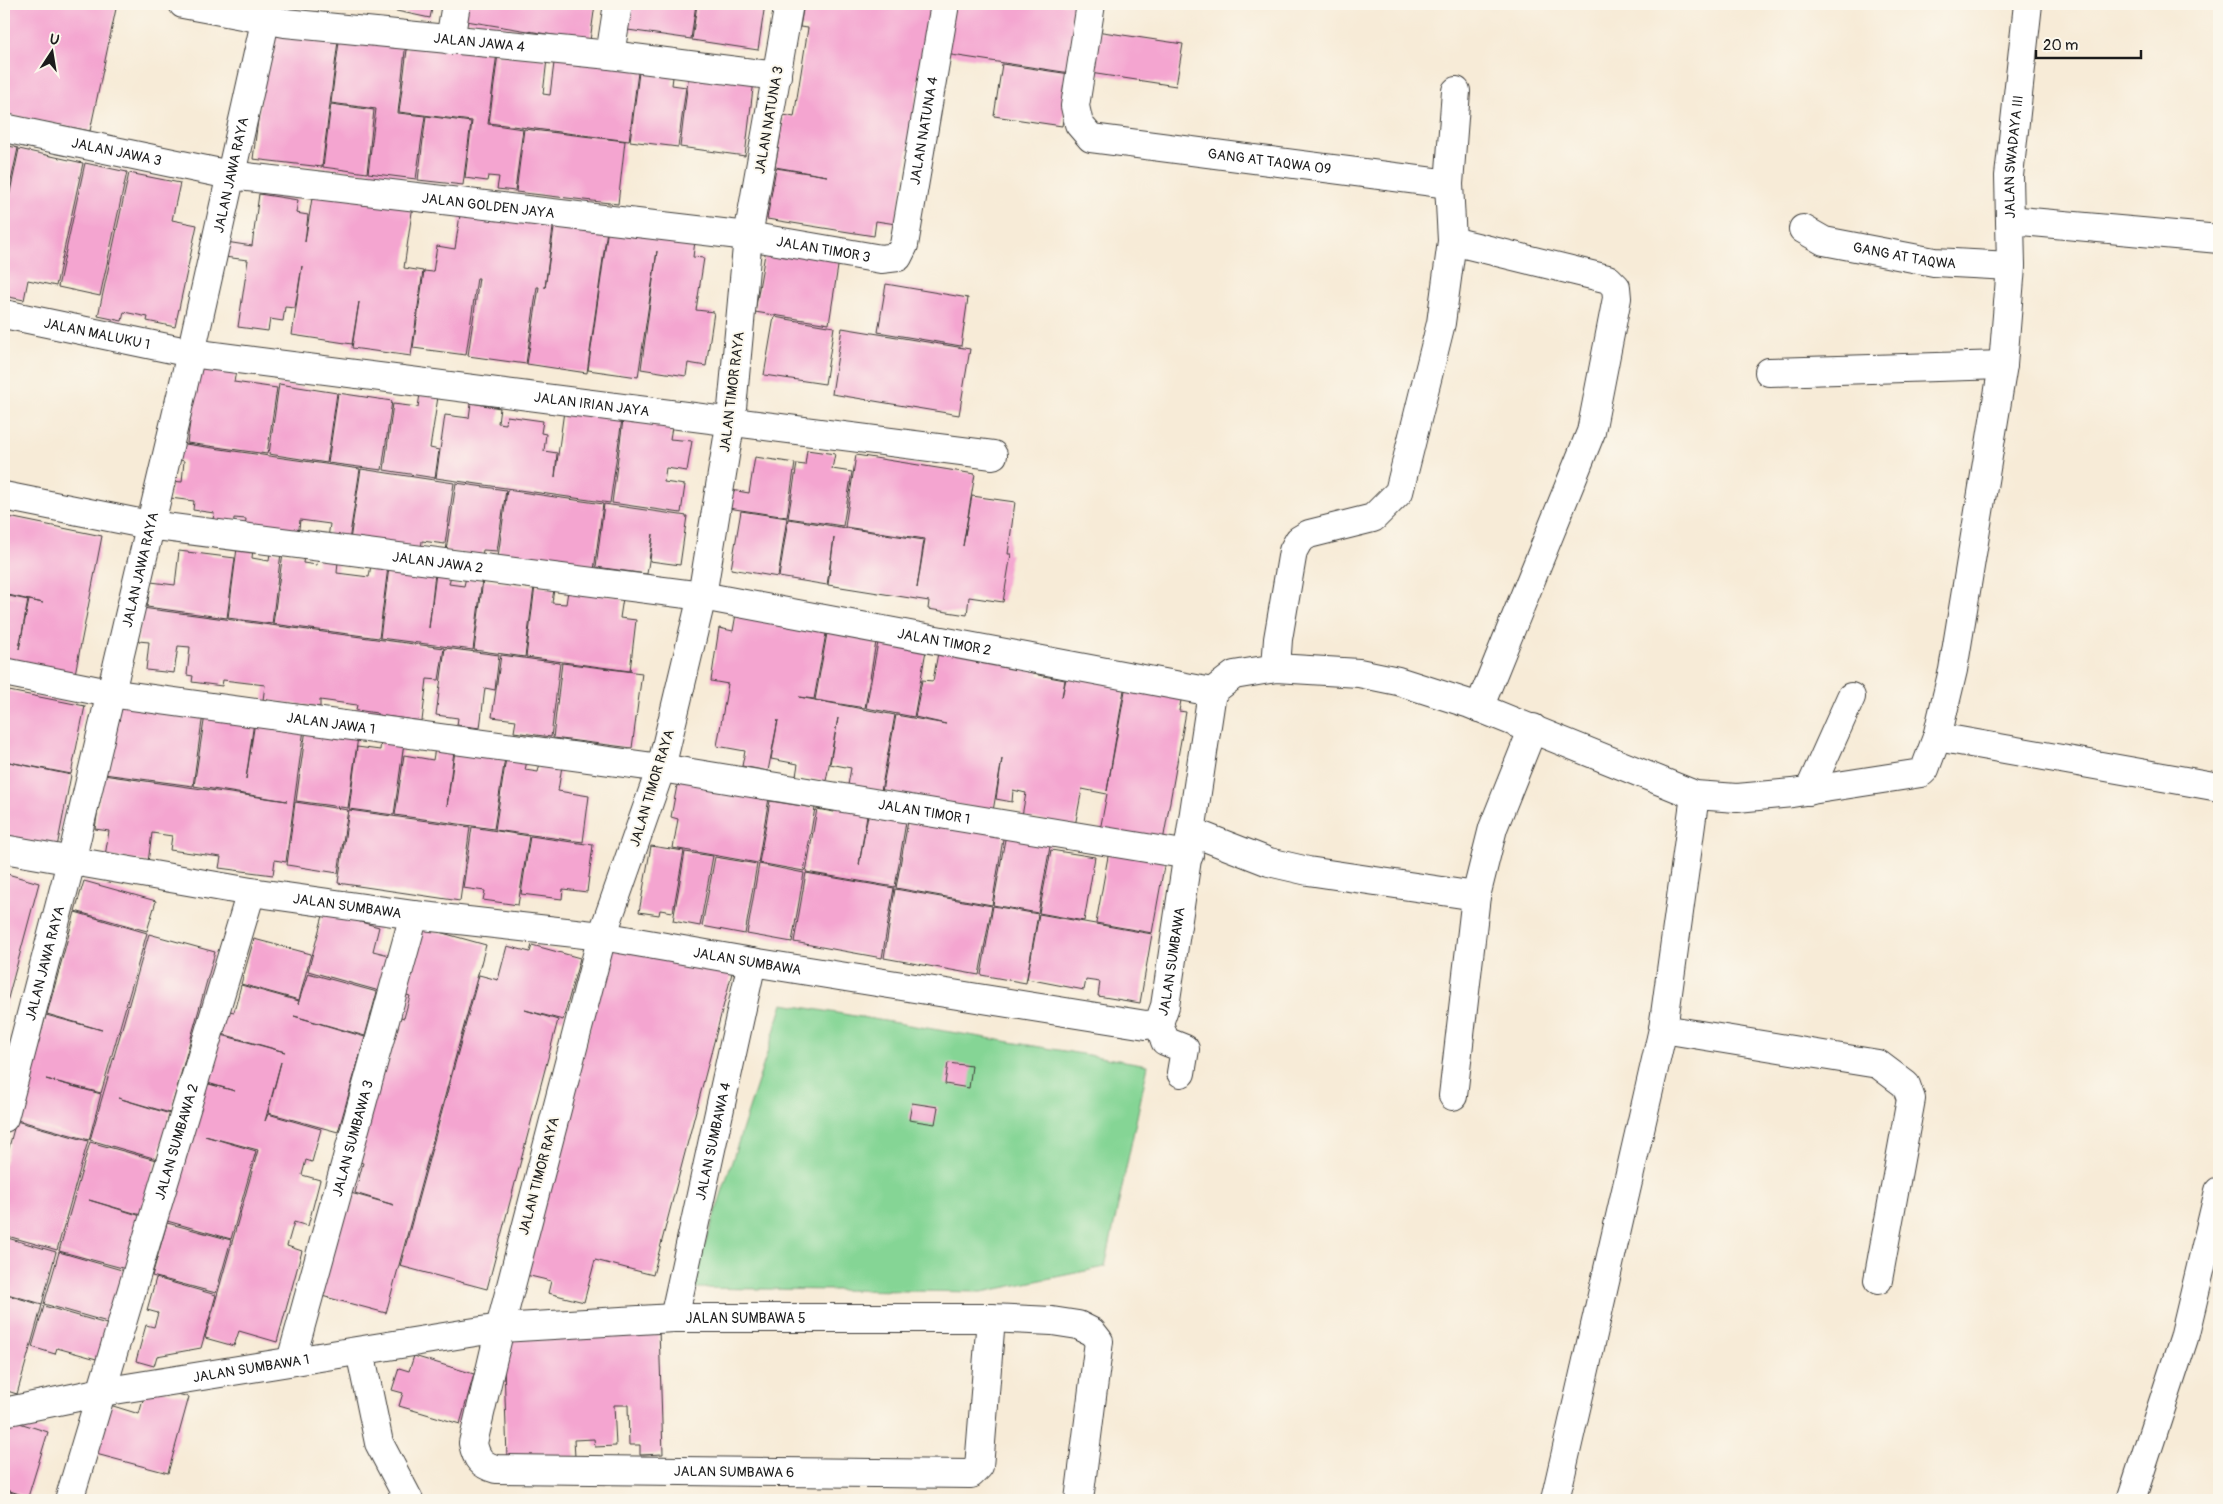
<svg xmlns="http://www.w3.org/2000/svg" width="2223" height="1504" viewBox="0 0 2223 1504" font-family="Pangolin,sans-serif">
  <rect width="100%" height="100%" fill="#fbf7ec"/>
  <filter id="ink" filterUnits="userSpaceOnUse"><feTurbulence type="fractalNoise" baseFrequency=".02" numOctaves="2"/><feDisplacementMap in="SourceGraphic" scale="10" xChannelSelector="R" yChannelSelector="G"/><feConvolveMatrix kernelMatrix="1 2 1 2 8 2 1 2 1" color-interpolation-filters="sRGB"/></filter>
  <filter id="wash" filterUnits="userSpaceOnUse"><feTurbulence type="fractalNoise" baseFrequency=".0096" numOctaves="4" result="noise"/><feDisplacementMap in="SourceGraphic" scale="20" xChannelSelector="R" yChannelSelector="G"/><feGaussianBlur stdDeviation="1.12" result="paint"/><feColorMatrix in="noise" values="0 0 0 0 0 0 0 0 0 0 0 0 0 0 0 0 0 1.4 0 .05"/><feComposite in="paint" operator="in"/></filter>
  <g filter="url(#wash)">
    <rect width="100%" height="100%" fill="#f7ebd7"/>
    <path fill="#85d595" stroke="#507858" d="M 783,1004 L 1148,1065 L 1105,1267 L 982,1292 L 691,1288 Z"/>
    <g id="blocks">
      <path fill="#f4a5d0" d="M 4,4 L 117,4 L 90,131 L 4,114 Z
        M 363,4 L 433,4 L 430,18 Z
        M 463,4 L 595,4 L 590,41 L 460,20 Z
        M 624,4 L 696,4 L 691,39 L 621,29 Z
        M 697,4 L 765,4 L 758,50 L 692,40 Z
        M 804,4 L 931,4 L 896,224 L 876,221 L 874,236 L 767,219 L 776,168 L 827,176 L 775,167 L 784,115 L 794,117 L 808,28 L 800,27 Z
        M 953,4 L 1081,4 L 1070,73 L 945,54 Z
        M 270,25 L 339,33 L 322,167 L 253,159 Z
        M 1096,31 L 1183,44 L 1176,86 L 1090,73 Z
        M 340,34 L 406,42 L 398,113 L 425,116 L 416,179 L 368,173 L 376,109 L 331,103 Z
        M 408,42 L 497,53 L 488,124 L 523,129 L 515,191 L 497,189 L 499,177 L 488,176 L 487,181 L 465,178 L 472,121 L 399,112 Z
        M 498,54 L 547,59 L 543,94 L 550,95 L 555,55 L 639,65 L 629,141 L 489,123 Z
        M 1002,64 L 1070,74 L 1062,126 L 994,116 Z
        M 640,65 L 674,69 L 672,85 L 686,87 L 678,147 L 630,141 Z
        M 689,72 L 754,80 L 745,156 L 680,147 Z
        M 331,104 L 374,110 L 367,173 L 323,167 Z
        M 426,116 L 471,122 L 463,185 L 418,180 Z
        M 524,129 L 625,141 L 618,204 L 516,192 Z
        M 4,145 L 18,148 L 5,209 L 4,209 Z
        M 19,149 L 83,163 L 56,286 L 28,280 L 24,300 L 4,296 L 4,221 Z
        M 85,163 L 127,172 L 100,296 L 58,287 Z
        M 129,173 L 180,183 L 172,220 L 197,225 L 175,327 L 147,321 L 148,317 L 124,312 L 122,321 L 98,316 Z
        M 313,192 L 413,205 L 404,268 L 423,271 L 411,356 L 352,348 L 359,302 L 352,344 L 292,335 L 302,266 L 295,308 L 285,307 L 283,321 L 270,319 L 268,331 L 238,327 L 248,260 L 224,257 L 226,242 L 252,246 L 259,194 L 298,200 L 296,213 L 308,215 L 305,242 Z
        M 461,208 L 554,220 L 545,288 L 555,222 L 607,230 L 587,373 L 527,364 L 539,287 L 537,287 L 526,364 L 468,356 L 479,278 L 477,278 L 466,355 L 413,348 L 424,271 L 433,272 L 437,246 L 455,249 Z
        M 608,228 L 696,233 L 693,257 L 704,258 L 696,310 L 714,312 L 706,366 L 688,363 L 686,376 L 641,369 L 657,251 L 638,377 L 588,370 Z
        M 766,248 L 839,260 L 829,324 L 755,312 Z
        M 886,284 L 968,298 L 961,346 L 878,332 Z
        M 774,317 L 834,327 L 825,384 L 764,375 Z
        M 842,328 L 970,349 L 959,415 L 832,394 Z
        M 198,366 L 236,371 L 234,382 L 277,388 L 267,454 L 187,443 Z
        M 279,384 L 337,393 L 327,463 L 269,454 Z
        M 338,393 L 392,401 L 382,470 L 328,463 Z
        M 420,394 L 438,397 L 430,448 L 439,450 L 435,478 L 384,470 L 393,404 L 418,407 Z
        M 471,403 L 500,408 L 498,423 L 506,424 L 507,416 L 543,421 L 541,433 L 546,434 L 544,451 L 557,453 L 555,477 L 564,411 L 622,419 L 610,503 L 436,478 L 445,415 L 469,418 Z
        M 623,420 L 672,427 L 670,439 L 692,441 L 687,471 L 666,468 L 664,482 L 685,485 L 681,513 L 612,503 Z
        M 178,443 L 360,469 L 349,541 L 328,538 L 330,524 L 300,520 L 298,537 L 245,529 L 246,519 L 234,518 L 233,530 L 212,527 L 214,513 L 193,510 L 194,501 L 170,498 L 172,481 L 182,482 L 184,461 L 176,459 Z
        M 807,450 L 835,454 L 832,469 L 852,472 L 843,526 L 788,518 L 797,464 L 805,465 Z
        M 856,455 L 975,474 L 963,546 L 972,496 L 1015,502 L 1008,554 L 1011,554 L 1003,602 L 969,597 L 967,615 L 928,609 L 929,601 L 828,585 L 834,538 L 827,585 L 779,577 L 788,519 L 924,540 L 917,588 L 925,539 L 845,527 Z
        M 755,457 L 795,463 L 787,517 L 728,508 L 731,490 L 749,493 Z
        M 361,469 L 454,483 L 445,544 L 422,541 L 421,550 L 350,540 Z
        M 456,483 L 506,490 L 497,551 L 483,550 L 482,556 L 446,551 Z
        M 507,490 L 603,504 L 594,570 L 498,557 Z
        M 604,504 L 687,516 L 680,565 L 650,561 L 653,534 L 647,574 L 596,567 Z
        M 741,511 L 787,518 L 778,577 L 731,569 Z
        M 4,516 L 102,536 L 75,674 L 4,660 L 4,595 L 28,600 L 19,649 L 29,600 L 43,603 L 4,594 Z
        M 237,548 L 253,549 L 252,558 L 269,561 L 270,552 L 281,553 L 272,624 L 228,618 Z
        M 179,551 L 235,558 L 227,618 L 147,607 L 151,582 L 175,585 Z
        M 283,553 L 304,556 L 303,563 L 317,565 L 318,558 L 338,561 L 337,573 L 369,577 L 371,565 L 388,567 L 379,638 L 273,624 Z
        M 389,567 L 435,573 L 429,628 L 436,573 L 451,575 L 449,584 L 464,586 L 466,577 L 482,580 L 473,650 L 380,638 Z
        M 483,580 L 534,587 L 525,657 L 474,650 Z
        M 535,586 L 554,589 L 552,603 L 566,604 L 568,591 L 623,598 L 620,618 L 636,620 L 630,671 L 526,657 Z
        M 142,608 L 444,648 L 439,680 L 427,679 L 422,721 L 377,715 L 377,713 L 356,710 L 357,705 L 320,700 L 320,707 L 263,700 L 265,685 L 223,680 L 222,686 L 192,682 L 193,676 L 187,675 L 190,647 L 178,646 L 174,673 L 146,670 L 149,642 L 138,641 Z
        M 736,614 L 827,628 L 814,699 L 799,697 L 895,715 L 881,791 L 848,785 L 851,768 L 830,764 L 838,718 L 826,781 L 796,776 L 798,764 L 771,759 L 778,720 L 768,771 L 742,766 L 745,751 L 717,746 L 728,684 L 711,681 L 719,628 L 733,631 Z
        M 828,628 L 877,636 L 865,708 L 815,700 Z
        M 879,637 L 927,645 L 914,717 L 866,708 Z
        M 939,647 L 1040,665 L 1038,675 L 1065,680 L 1062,697 L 1067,674 L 1125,684 L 1107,791 L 1126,685 L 1182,695 L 1179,711 L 1186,712 L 1163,841 L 1100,830 L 1107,794 L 1082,789 L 1075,826 L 1022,816 L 1026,793 L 1013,790 L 1012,802 L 996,799 L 1002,759 L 993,811 L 882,791 L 896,715 L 946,724 L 915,717 L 922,680 L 933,681 Z
        M 445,648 L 499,655 L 495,690 L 485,688 L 480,728 L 457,725 L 458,718 L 436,715 Z
        M 501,655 L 560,663 L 551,737 L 514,732 L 516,720 L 492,717 Z
        M 562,663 L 642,673 L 632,748 L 553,738 Z
        M 4,690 L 85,706 L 71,774 L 9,762 L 71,775 L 57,847 L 4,837 Z
        M 114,702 L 203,714 L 193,786 L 104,774 Z
        M 205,715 L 254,722 L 246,779 L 255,722 L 304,729 L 286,862 L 275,860 L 273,875 L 219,868 L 221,857 L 170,850 L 172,836 L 152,833 L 148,862 L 105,856 L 109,831 L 95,829 L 103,775 L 287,801 L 194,786 Z
        M 306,729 L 358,737 L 348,808 L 296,801 Z
        M 381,740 L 404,743 L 394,815 L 349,809 L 357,747 L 380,750 Z
        M 435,748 L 454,751 L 447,806 L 455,751 L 505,758 L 494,829 L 395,815 L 404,755 L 433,760 Z
        M 506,758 L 527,761 L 525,770 L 538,772 L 540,763 L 562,766 L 558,791 L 589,796 L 583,842 L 495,830 Z
        M 679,775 L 770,792 L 758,863 L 673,848 L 678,819 L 671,817 Z
        M 770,801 L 815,808 L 804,871 L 759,863 Z
        M 295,802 L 348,810 L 338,873 L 287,865 Z
        M 836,803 L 868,809 L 859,865 L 869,809 L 907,816 L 895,887 L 806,872 L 817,809 L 834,812 Z
        M 349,810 L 470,827 L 460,901 L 338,883 Z
        M 909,816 L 1004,833 L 992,905 L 896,888 Z
        M 472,827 L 529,836 L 518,905 L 483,900 L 485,891 L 463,888 Z
        M 1006,834 L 1051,841 L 1038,913 L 993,905 Z
        M 530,836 L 593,845 L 587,892 L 563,889 L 562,899 L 521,894 Z
        M 651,846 L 684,851 L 673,912 L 660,910 L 659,915 L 639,912 Z
        M 1051,850 L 1095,857 L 1084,921 L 1039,913 Z
        M 1109,851 L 1165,861 L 1152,933 L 1096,923 Z
        M 685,852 L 713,856 L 700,926 L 673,921 Z
        M 715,857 L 757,864 L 745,934 L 702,926 Z
        M 759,864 L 804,873 L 792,942 L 747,934 Z
        M 4,873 L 39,883 L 4,1013 Z
        M 806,873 L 894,888 L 882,958 L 794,942 Z
        M 84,881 L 156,901 L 147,931 L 75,911 Z
        M 895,889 L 992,906 L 979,975 L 884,958 Z
        M 993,906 L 1038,914 L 1026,983 L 981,975 Z
        M 75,912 L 147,933 L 101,1093 L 46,1079 L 101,1094 L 89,1140 L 17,1120 L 46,1015 L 102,1030 L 47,1014 Z
        M 324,912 L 379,927 L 373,951 L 393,956 L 383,992 L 308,971 Z
        M 1039,914 L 1152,934 L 1140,1003 L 1098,996 L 1100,982 L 1086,980 L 1084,990 L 1027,979 Z
        M 421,927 L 486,945 L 386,1313 L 318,1295 L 347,1192 L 394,1205 L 355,1193 L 363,1163 L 354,1160 L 393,1015 L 404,1018 L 410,996 L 403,994 Z
        M 149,934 L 215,952 L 170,1113 L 118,1098 L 170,1114 L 157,1159 L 90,1140 Z
        M 254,939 L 311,954 L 299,1000 L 241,984 Z
        M 612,941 L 732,973 L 653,1275 L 595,1260 L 584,1302 L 548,1293 L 551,1281 L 526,1275 Z
        M 532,945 L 580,958 L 563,1020 L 525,1010 L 558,1020 L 487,1289 L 400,1266 L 479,975 L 498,980 L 507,946 L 530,952 Z
        M 308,973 L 377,992 L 365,1036 L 294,1016 L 365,1037 L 338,1132 L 268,1113 L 281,1062 L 265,1121 L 268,1114 L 321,1129 L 312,1162 L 306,1160 L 302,1175 L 320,1180 L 308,1226 L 294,1222 L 287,1246 L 302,1251 L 277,1342 L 239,1331 L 234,1346 L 205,1338 L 258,1150 L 205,1136 L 256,1151 L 231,1239 L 160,1219 L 205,1083 L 235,1091 L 201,1081 L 214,1033 L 285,1052 L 215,1032 L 221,1009 L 234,1012 L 241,985 L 299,1001 L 298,1004 Z
        M 948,1063 L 972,1066 L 969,1088 L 945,1084 Z
        M 912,1103 L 938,1107 L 935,1124 L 909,1120 Z
        M 16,1121 L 88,1141 L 57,1250 L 4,1235 L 4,1166 Z
        M 90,1142 L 156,1160 L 141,1215 L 89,1200 L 141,1216 L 126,1269 L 59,1251 Z
        M 167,1223 L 231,1240 L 216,1293 L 152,1276 Z
        M 4,1237 L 56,1252 L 42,1304 L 4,1293 Z
        M 59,1252 L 125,1271 L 111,1323 L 44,1304 Z
        M 156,1278 L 216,1295 L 201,1348 L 157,1356 L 154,1366 L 136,1361 L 146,1325 L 154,1327 L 158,1313 L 147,1310 Z
        M 4,1294 L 42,1305 L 17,1394 L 4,1390 Z
        M 44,1306 L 110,1325 L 100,1360 L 57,1348 L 55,1354 L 32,1347 Z
        M 659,1329 L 663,1454 L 640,1455 L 640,1445 L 629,1445 L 628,1405 L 614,1405 L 616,1446 L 595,1447 L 594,1439 L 574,1440 L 575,1457 L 507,1459 L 503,1334 Z
        M 414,1356 L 474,1374 L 460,1424 L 399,1406 L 403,1393 L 392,1390 L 399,1368 L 409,1371 Z
        M 147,1386 L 189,1397 L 168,1473 L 96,1454 L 110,1405 L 139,1414 Z
        M 7,1419 L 48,1432 L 28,1497 L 4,1489 L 4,1430 Z
        M 4,1490 L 34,1500 L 4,1500 Z"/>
    </g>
  </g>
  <g filter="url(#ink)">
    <use href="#blocks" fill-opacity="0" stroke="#3d3b38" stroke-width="1"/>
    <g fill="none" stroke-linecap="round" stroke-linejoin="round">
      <defs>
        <g id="minor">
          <path id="s1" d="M 183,4 L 285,23 L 610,55 L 777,76"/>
          <path id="s2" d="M 789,4 L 748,236 L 731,419 L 702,596 L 661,768 L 602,936 L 500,1328 L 473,1443 C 476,1458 481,1465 496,1469 L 971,1474 L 979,1466 L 980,1455 L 991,1318"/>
          <path id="s3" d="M 1091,4 L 1075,106 L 1079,124 L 1091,138 L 1449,184"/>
          <path d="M 450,40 L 456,4"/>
          <path d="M 610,55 L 618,4"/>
          <path id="s4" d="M 4,128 L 230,175 L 748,236 L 881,259 L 898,257 L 904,245 L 945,4"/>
          <path d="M 2010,220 L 2219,239"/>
          <path id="s5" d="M 1803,229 L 1824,241 L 1934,262 L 2011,266"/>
          <path d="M 1452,241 L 1608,279 L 1616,287 L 1617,298 L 1591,432 L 1479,708"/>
          <path id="s6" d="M 4,314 L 191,353 L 993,455"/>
          <path d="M 1769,372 L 2003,365"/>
          <path id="s7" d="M 4,496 L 149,525 L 702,596 L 1212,692"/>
          <path d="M 1276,668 L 1278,639 L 1293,551 L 1299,540 L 1309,534 L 1373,518 L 1399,492 L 1441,323 L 1452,241 L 1449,184 L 1456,91"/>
          <path id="s8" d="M 4,672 L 109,693 L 661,768 L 1189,855"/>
          <path id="s9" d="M 1212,692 L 1234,675 L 1276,668 L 1359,673 L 1398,681 L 1470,704 L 1695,795 L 1737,798 L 1792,793 L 1921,773 L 1925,769 L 1937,737 L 1953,670 L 2003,365 L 2011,266 L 2009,176 L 2028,4"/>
          <path d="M 1937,737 L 2219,787"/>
          <path d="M 1809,791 L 1851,697"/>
          <path d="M 1192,832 L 1269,862 L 1308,871 L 1476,896"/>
          <path id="s10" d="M 4,849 L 251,892 L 414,915 L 602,936 L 752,962 L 1146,1025 L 1159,1023 L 1165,1006 L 1212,692"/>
          <path d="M 1159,1023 L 1165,1041 L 1185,1049 L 1181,1073"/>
          <path d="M 1663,1029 L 1878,1064 L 1906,1085 L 1911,1099 L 1878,1280"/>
          <path d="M 1453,1096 L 1476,896 L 1493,828 L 1533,728"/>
          <path id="s11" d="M 4,1118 L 71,862 L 191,353 L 269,4"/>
          <path id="s12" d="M 674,1318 L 752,962"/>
          <path d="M 360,1351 L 379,1443 L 409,1500"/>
          <path id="s13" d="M 291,1361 L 414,915"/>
          <path id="s14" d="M 4,1412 L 102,1392 L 500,1328 L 674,1318 L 991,1318 L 1052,1321 L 1078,1325 L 1092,1332 L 1099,1341 L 1079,1500"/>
          <path id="s15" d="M 69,1500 L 251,892"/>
          <path d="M 1555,1500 L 1663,1029 L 1695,795"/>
          <path d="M 2131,1500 L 2184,1338 L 2219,1191"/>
        </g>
      </defs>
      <use href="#minor" stroke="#3d3b38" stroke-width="30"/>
      <use href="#minor" stroke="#fff" stroke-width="28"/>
    </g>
  </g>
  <g text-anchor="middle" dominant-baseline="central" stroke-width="4" stroke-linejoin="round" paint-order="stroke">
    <g font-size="14" fill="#1c1c1c" stroke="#fbf7ec">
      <text stroke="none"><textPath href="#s1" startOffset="299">JALAN JAWA 4</textPath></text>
      <text transform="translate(769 120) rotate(-80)">JALAN NATUNA 3</text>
      <text stroke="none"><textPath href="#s4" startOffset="1034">JALAN NATUNA 4</textPath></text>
      <text stroke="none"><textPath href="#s4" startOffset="115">JALAN JAWA 3</textPath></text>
      <text stroke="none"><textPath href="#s9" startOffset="1366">JALAN SWADAYA III</textPath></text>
      <text stroke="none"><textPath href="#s3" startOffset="320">GANG AT TAQWA 09</textPath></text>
      <text stroke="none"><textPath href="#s11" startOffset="970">JALAN JAWA RAYA</textPath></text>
      <text stroke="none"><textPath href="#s4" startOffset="491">JALAN GOLDEN JAYA</textPath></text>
      <text stroke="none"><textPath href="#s4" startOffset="829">JALAN TIMOR 3</textPath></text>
      <text stroke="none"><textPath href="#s5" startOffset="106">GANG AT TAQWA</textPath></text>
      <text stroke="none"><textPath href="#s6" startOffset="95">JALAN MALUKU 1</textPath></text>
      <text transform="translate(732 392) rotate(-83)">JALAN TIMOR RAYA</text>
      <text stroke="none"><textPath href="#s6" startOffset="595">JALAN IRIAN JAYA</textPath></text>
      <text stroke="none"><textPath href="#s7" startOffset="439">JALAN JAWA 2</textPath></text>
      <text stroke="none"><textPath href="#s11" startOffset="565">JALAN JAWA RAYA</textPath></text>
      <text stroke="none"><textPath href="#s7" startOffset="952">JALAN TIMOR 2</textPath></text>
      <text stroke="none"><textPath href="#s8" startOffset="331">JALAN JAWA 1</textPath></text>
      <text transform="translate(652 788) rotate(-73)">JALAN TIMOR RAYA</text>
      <text stroke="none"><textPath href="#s8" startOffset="931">JALAN TIMOR 1</textPath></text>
      <text stroke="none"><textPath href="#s10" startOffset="348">JALAN SUMBAWA</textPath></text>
      <text stroke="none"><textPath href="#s10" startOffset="752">JALAN SUMBAWA</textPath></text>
      <text stroke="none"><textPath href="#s10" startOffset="1232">JALAN SUMBAWA</textPath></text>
      <text stroke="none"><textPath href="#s11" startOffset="160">JALAN JAWA RAYA</textPath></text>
      <text stroke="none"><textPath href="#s13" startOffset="231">JALAN SUMBAWA 3</textPath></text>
      <text stroke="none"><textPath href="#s12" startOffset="181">JALAN SUMBAWA 4</textPath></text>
      <text stroke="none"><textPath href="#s15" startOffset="374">JALAN SUMBAWA 2</textPath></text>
      <text transform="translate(539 1176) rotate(-75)">JALAN TIMOR RAYA</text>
      <text stroke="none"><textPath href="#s14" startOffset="749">JALAN SUMBAWA 5</textPath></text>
      <text stroke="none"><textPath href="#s14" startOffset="251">JALAN SUMBAWA 1</textPath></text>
      <text stroke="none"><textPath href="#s2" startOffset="1752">JALAN SUMBAWA 6</textPath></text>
    </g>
  </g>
  <rect width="2223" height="1504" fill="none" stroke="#fbf7ec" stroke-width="20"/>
  <g transform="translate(52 52) rotate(12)" stroke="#fbf7ec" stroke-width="4" paint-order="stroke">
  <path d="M0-4L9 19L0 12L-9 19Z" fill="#1c1c1c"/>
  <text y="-8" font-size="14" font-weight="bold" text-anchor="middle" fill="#1c1c1c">U</text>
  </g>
  <path d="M2036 50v8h105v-8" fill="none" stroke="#1c1c1c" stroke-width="2.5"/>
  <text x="2043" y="50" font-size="15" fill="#1c1c1c" stroke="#fbf7ec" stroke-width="4" paint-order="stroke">20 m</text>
</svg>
